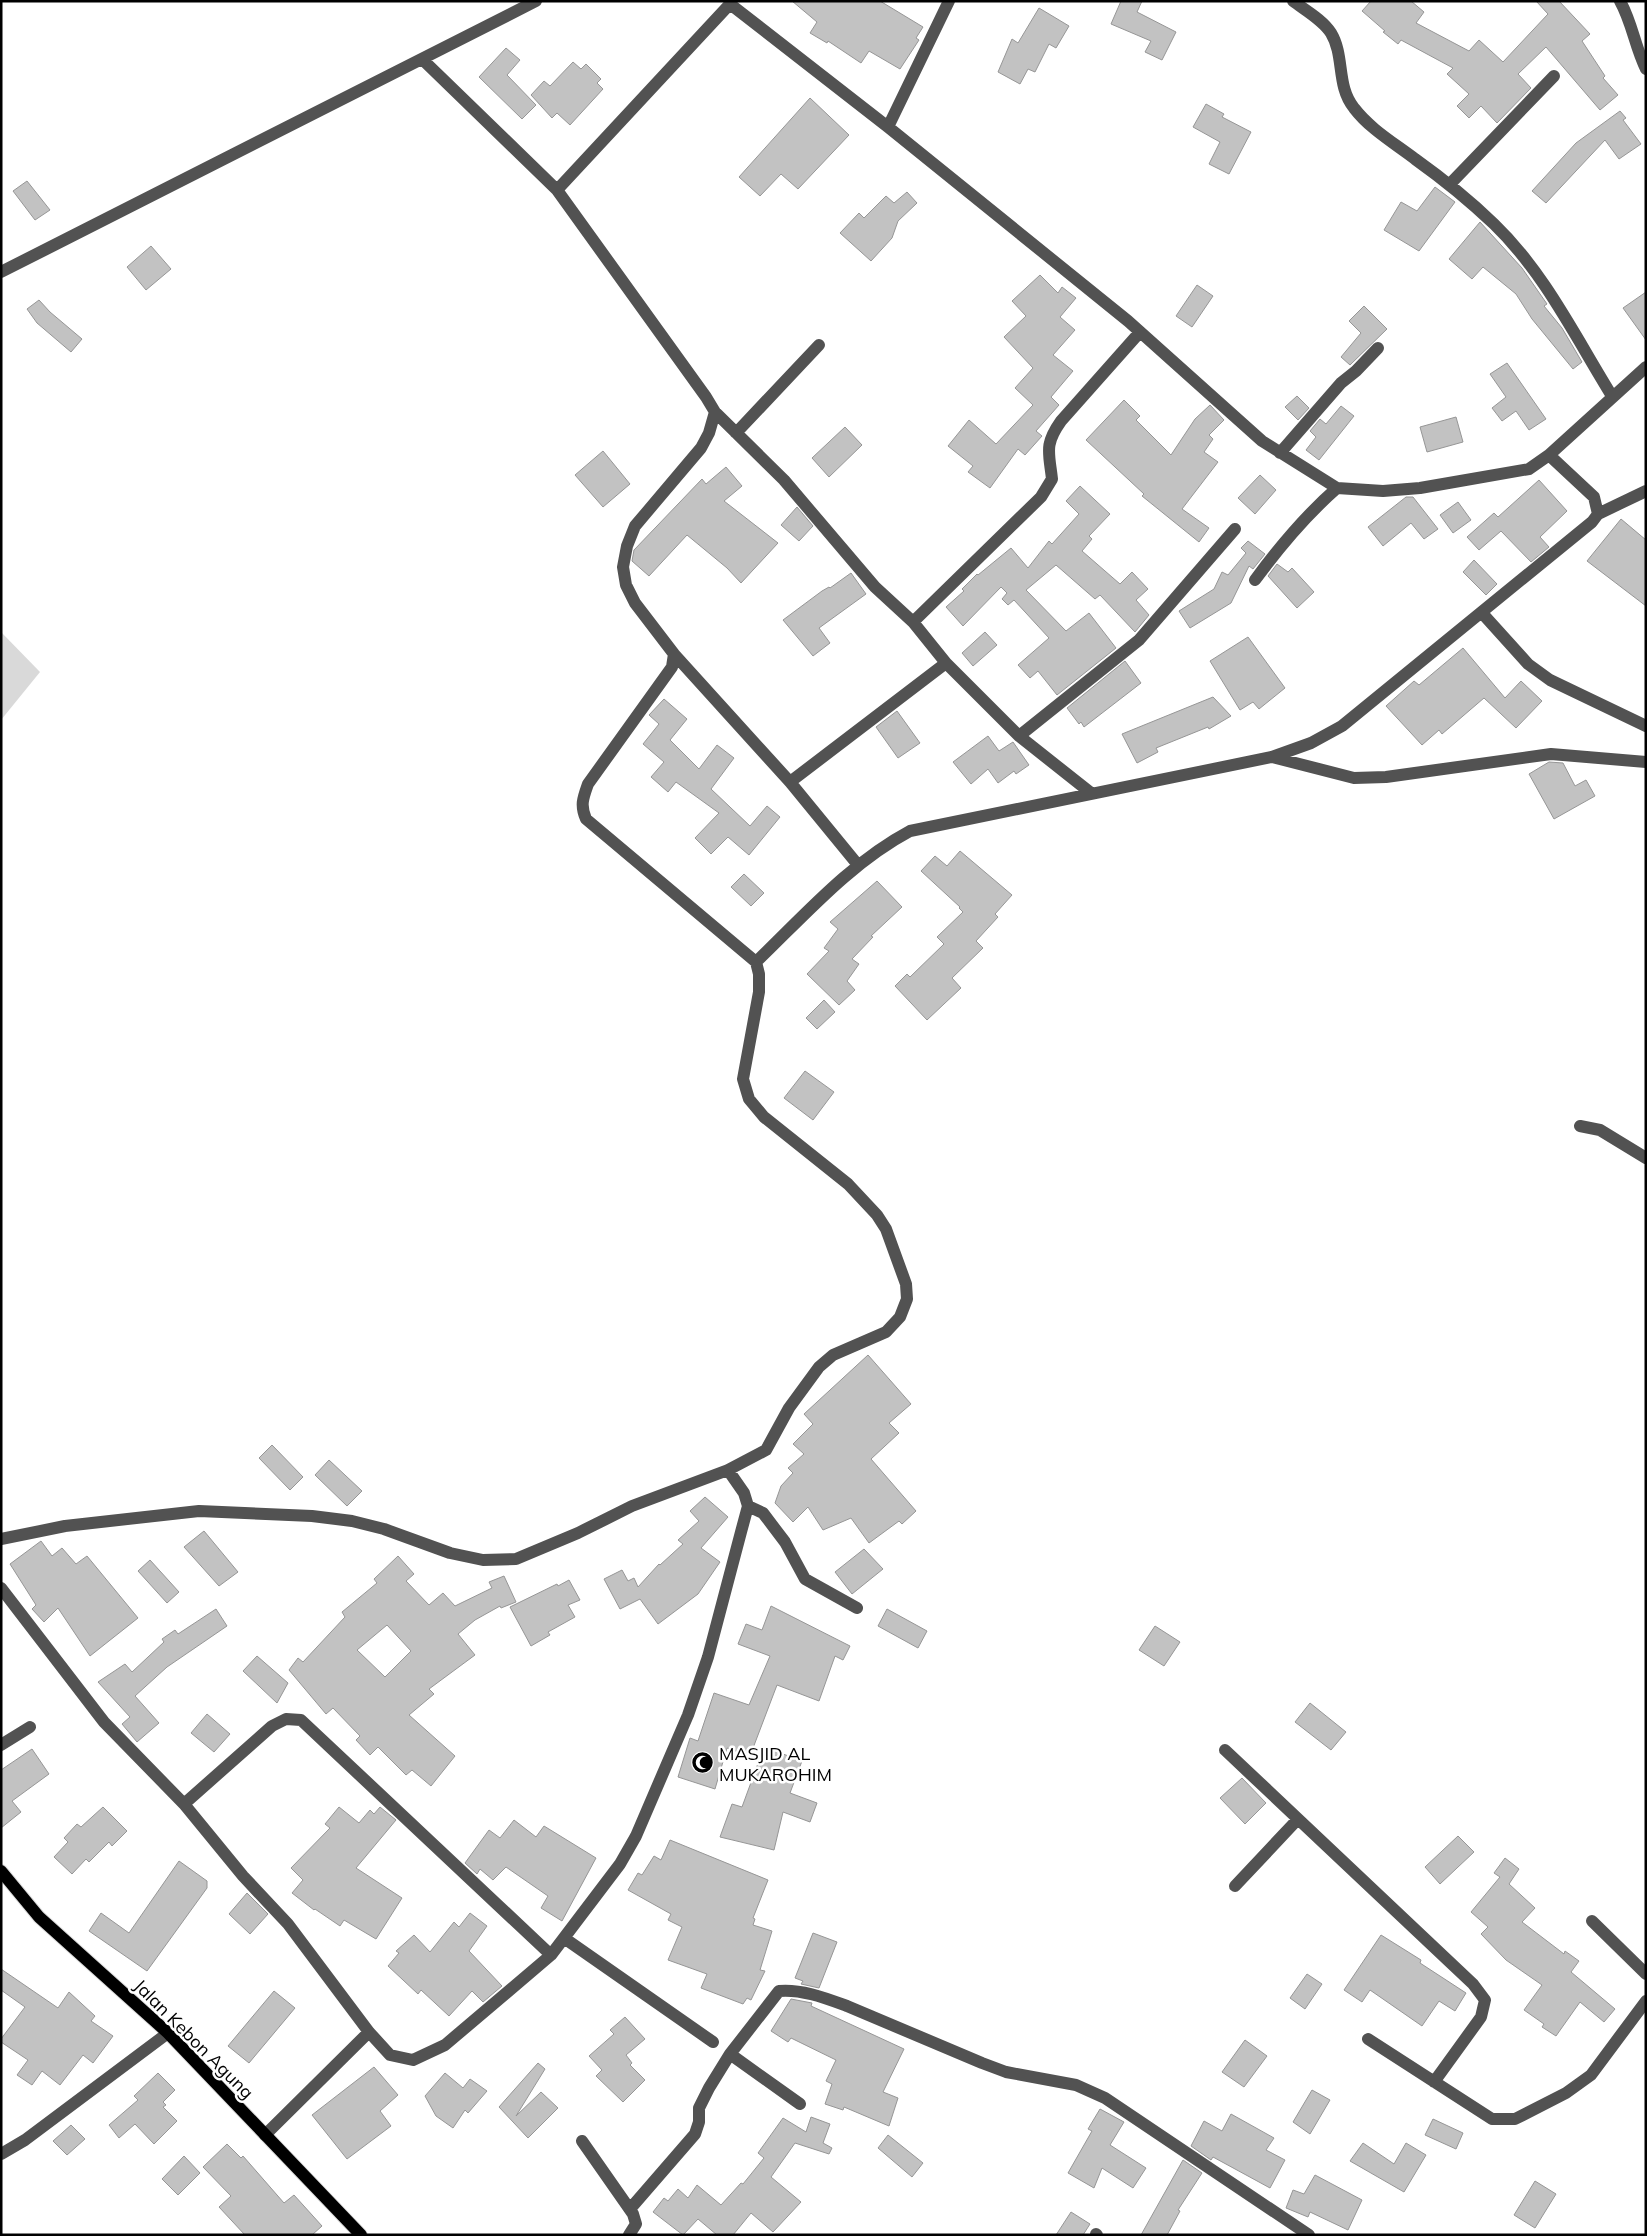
<svg xmlns="http://www.w3.org/2000/svg" width="1647" height="2236" viewBox="0 0 1647 2236" font-family="Mulish,sans-serif">
  <rect width="100%" height="100%" fill="#fff"/>
  <path fill="#d9d9d9" d="M 1,632 L 40,672 L 1,720 Z"/>
  <path fill="#c2c2c2" stroke="#969696" fill-rule="evenodd" d="M 792,1 L 880,1 L 923,27 L 916,38 L 919,40 L 900,69 L 869,51 L 861,63 L 828,41 L 827,43 L 810,33 L 817,22 Z
    M 1121,1 L 1142,1 L 1137,12 L 1176,32 L 1162,60 L 1145,52 L 1151,41 L 1111,24 Z
    M 1371,1 L 1411,1 L 1424,12 L 1416,23 L 1469,51 L 1479,40 L 1503,62 L 1548,14 L 1536,1 L 1559,1 L 1590,34 L 1582,41 L 1605,76 L 1603,78 L 1618,95 L 1600,110 L 1546,47 L 1518,74 L 1531,88 L 1497,123 L 1481,106 L 1469,118 L 1457,106 L 1469,94 L 1447,74 L 1453,68 L 1401,40 L 1398,44 L 1383,32 L 1385,31 L 1362,11 Z
    M 1039,8 L 1069,26 L 1056,48 L 1049,44 L 1035,72 L 1028,69 L 1020,84 L 998,72 L 1012,39 L 1018,43 Z
    M 506,48 L 520,60 L 507,75 L 536,105 L 522,119 L 479,77 Z
    M 573,62 L 581,69 L 586,64 L 601,79 L 597,83 L 603,89 L 570,125 L 557,113 L 552,118 L 531,95 L 544,81 L 550,86 Z
    M 810,98 L 849,135 L 798,189 L 781,174 L 760,196 L 739,177 Z
    M 1206,104 L 1224,114 L 1222,117 L 1251,132 L 1229,174 L 1209,164 L 1220,142 L 1193,127 Z
    M 1620,111 L 1626,118 L 1623,120 L 1641,144 L 1619,159 L 1605,140 L 1546,203 L 1532,191 L 1576,143 Z
    M 27,181 L 50,210 L 35,220 L 13,191 Z
    M 1435,187 L 1455,202 L 1419,251 L 1384,230 L 1401,202 L 1417,211 Z
    M 907,192 L 917,203 L 898,221 L 892,238 L 871,261 L 840,233 L 859,213 L 864,218 L 886,196 L 894,203 Z
    M 1480,222 L 1522,268 L 1547,304 L 1544,306 L 1562,328 L 1582,362 L 1573,369 L 1532,319 L 1516,294 L 1483,267 L 1472,279 L 1449,259 Z
    M 151,246 L 171,269 L 146,290 L 127,267 Z
    M 1040,275 L 1058,293 L 1062,287 L 1076,298 L 1060,317 L 1075,330 L 1053,355 L 1073,371 L 1051,397 L 1059,405 L 1036,431 L 1042,436 L 1025,455 L 1018,449 L 990,488 L 968,472 L 973,466 L 948,446 L 969,420 L 996,444 L 1033,405 L 1015,388 L 1033,368 L 1004,337 L 1026,316 L 1012,301 Z
    M 1197,285 L 1213,296 L 1192,327 L 1176,316 Z
    M 1646,292 L 1646,340 L 1623,308 Z
    M 39,300 L 50,312 L 82,339 L 71,352 L 37,323 L 27,309 Z
    M 1364,306 L 1387,329 L 1350,365 L 1341,357 L 1361,333 L 1349,321 Z
    M 1507,363 L 1546,419 L 1529,430 L 1516,411 L 1502,421 L 1492,408 L 1506,397 L 1490,374 Z
    M 1297,396 L 1309,408 L 1298,420 L 1285,407 Z
    M 1124,400 L 1140,416 L 1136,420 L 1171,455 L 1195,419 L 1210,405 L 1224,420 L 1209,435 L 1213,439 L 1204,452 L 1218,462 L 1182,509 L 1209,528 L 1199,542 L 1142,496 L 1144,494 L 1086,440 Z
    M 1341,406 L 1354,416 L 1319,460 L 1306,450 L 1316,437 L 1310,431 L 1320,419 L 1326,424 Z
    M 1456,417 L 1463,442 L 1427,452 L 1420,427 Z
    M 845,427 L 862,445 L 829,477 L 812,458 Z
    M 603,451 L 630,484 L 603,507 L 575,475 Z
    M 726,467 L 742,486 L 724,501 L 778,543 L 741,583 L 727,568 L 687,535 L 649,576 L 632,561 L 634,550 L 702,479 L 706,484 Z
    M 1260,475 L 1276,490 L 1255,514 L 1238,498 Z
    M 1539,480 L 1567,511 L 1540,537 L 1549,547 L 1531,562 L 1501,531 L 1479,550 L 1467,537 L 1494,513 L 1498,517 Z
    M 1080,486 L 1110,514 L 1089,536 L 1092,539 L 1082,551 L 1120,584 L 1132,572 L 1148,589 L 1136,600 L 1149,615 L 1135,632 L 1100,595 L 1095,599 L 1056,565 L 1026,590 L 1066,631 L 1089,613 L 1116,648 L 1057,695 L 1038,671 L 1030,678 L 1018,665 L 1049,638 L 1014,600 L 1008,605 L 1002,599 L 1007,593 L 1001,587 L 963,626 L 946,607 L 964,591 L 962,589 L 977,574 L 978,575 L 1011,548 L 1028,568 L 1049,541 L 1052,544 L 1079,514 L 1066,501 Z
    M 1406,497 L 1413,497 L 1438,529 L 1424,539 L 1411,523 L 1383,546 L 1368,527 Z
    M 1458,502 L 1471,520 L 1453,533 L 1440,515 Z
    M 797,507 L 813,526 L 799,541 L 781,525 Z
    M 1621,519 L 1646,540 L 1646,606 L 1587,561 Z
    M 1248,541 L 1265,554 L 1253,569 L 1249,566 L 1231,603 L 1190,628 L 1179,611 L 1214,589 L 1222,572 L 1228,575 L 1246,553 L 1241,548 Z
    M 1474,560 L 1497,584 L 1486,595 L 1463,572 Z
    M 1277,564 L 1288,572 L 1292,568 L 1314,592 L 1297,608 L 1268,576 Z
    M 851,573 L 866,594 L 819,628 L 830,643 L 813,656 L 783,620 L 822,591 L 829,587 L 830,588 Z
    M 985,632 L 997,645 L 973,666 L 962,653 Z
    M 1248,637 L 1285,688 L 1259,709 L 1253,702 L 1240,710 L 1210,661 Z
    M 1463,648 L 1505,698 L 1521,681 L 1542,701 L 1516,728 L 1484,698 L 1442,734 L 1439,730 L 1422,745 L 1386,706 L 1414,681 L 1419,685 Z
    M 1125,661 L 1141,683 L 1084,727 L 1081,722 L 1079,724 L 1067,708 Z
    M 1213,697 L 1231,716 L 1209,729 L 1208,727 L 1156,748 L 1158,752 L 1137,763 L 1122,734 Z
    M 664,699 L 687,719 L 670,740 L 699,769 L 717,745 L 734,758 L 711,789 L 750,826 L 767,806 L 780,817 L 749,855 L 728,837 L 711,854 L 695,838 L 719,813 L 676,782 L 668,792 L 651,777 L 664,762 L 643,744 L 659,724 L 649,715 Z
    M 897,711 L 920,743 L 898,758 L 876,727 Z
    M 988,736 L 999,751 L 1013,742 L 1029,765 L 1016,774 L 1014,771 L 998,783 L 988,769 L 971,784 L 953,762 Z
    M 1549,762 L 1563,763 L 1575,786 L 1586,780 L 1595,796 L 1554,819 L 1529,774 Z
    M 960,851 L 1012,895 L 995,914 L 998,917 L 976,941 L 983,948 L 952,978 L 961,988 L 927,1020 L 895,986 L 907,974 L 910,977 L 944,944 L 937,937 L 963,912 L 959,908 L 960,907 L 921,871 L 935,856 L 947,866 Z
    M 744,874 L 764,893 L 751,906 L 731,887 Z
    M 877,881 L 902,907 L 871,936 L 873,937 L 852,959 L 859,964 L 847,981 L 855,990 L 839,1005 L 807,974 L 829,951 L 824,948 L 838,929 L 830,922 Z
    M 824,1000 L 835,1012 L 817,1029 L 806,1018 Z
    M 805,1071 L 834,1092 L 813,1120 L 784,1098 Z
    M 868,1355 L 911,1404 L 889,1423 L 899,1433 L 871,1459 L 916,1511 L 902,1524 L 899,1521 L 869,1543 L 851,1518 L 823,1530 L 808,1507 L 793,1522 L 775,1503 L 781,1486 L 793,1473 L 788,1468 L 804,1454 L 793,1444 L 813,1424 L 804,1414 Z
    M 272,1445 L 303,1477 L 290,1490 L 259,1458 Z
    M 329,1460 L 362,1491 L 347,1506 L 315,1475 Z
    M 705,1497 L 728,1517 L 701,1548 L 720,1562 L 698,1594 L 658,1624 L 640,1599 L 620,1609 L 604,1579 L 622,1570 L 628,1581 L 634,1578 L 638,1587 L 659,1564 L 660,1565 L 683,1544 L 678,1540 L 699,1521 L 690,1511 Z
    M 204,1531 L 238,1572 L 219,1586 L 184,1547 Z
    M 41,1541 L 52,1556 L 62,1548 L 76,1564 L 87,1556 L 138,1618 L 90,1656 L 58,1608 L 44,1622 L 32,1609 L 36,1605 L 10,1564 Z
    M 864,1549 L 883,1569 L 852,1594 L 835,1572 Z
    M 398,1556 L 414,1574 L 406,1581 L 429,1605 L 443,1593 L 455,1606 L 492,1588 L 489,1582 L 504,1576 L 516,1602 L 501,1608 L 500,1606 L 475,1620 L 458,1634 L 475,1655 L 429,1689 L 434,1694 L 409,1715 L 455,1756 L 431,1786 L 412,1770 L 406,1775 L 378,1747 L 370,1755 L 356,1740 L 360,1736 L 333,1708 L 326,1714 L 289,1670 L 298,1658 L 303,1662 L 345,1617 L 342,1612 L 377,1583 L 374,1579 ZM 387,1625 L 411,1651 L 385,1677 L 357,1650 Z
    M 150,1560 L 179,1592 L 167,1603 L 138,1571 Z
    M 569,1580 L 580,1600 L 568,1605 L 575,1617 L 548,1632 L 550,1635 L 531,1646 L 510,1607 L 557,1584 L 558,1586 Z
    M 771,1606 L 850,1646 L 843,1660 L 835,1656 L 819,1701 L 777,1685 L 750,1756 L 727,1748 L 715,1789 L 678,1777 L 690,1738 L 698,1741 L 714,1693 L 749,1705 L 770,1656 L 738,1644 L 746,1624 L 762,1630 Z
    M 216,1609 L 227,1626 L 167,1667 L 135,1696 L 159,1723 L 137,1742 L 122,1724 L 130,1717 L 98,1682 L 125,1664 L 132,1672 L 164,1642 L 162,1639 L 175,1630 L 178,1634 Z
    M 887,1609 L 927,1631 L 918,1648 L 878,1626 Z
    M 1155,1626 L 1180,1642 L 1164,1666 L 1139,1650 Z
    M 257,1656 L 288,1683 L 277,1703 L 243,1671 Z
    M 1310,1703 L 1346,1732 L 1331,1750 L 1295,1722 Z
    M 207,1714 L 230,1734 L 214,1752 L 191,1733 Z
    M 764,1747 L 802,1761 L 790,1793 L 817,1803 L 810,1822 L 783,1812 L 774,1850 L 720,1837 L 732,1804 L 742,1807 Z
    M 32,1749 L 49,1774 L 12,1801 L 21,1812 L 1,1828 L 1,1770 Z
    M 1242,1778 L 1266,1803 L 1245,1824 L 1220,1798 Z
    M 103,1807 L 127,1831 L 112,1846 L 109,1842 L 89,1862 L 86,1859 L 72,1874 L 54,1857 L 68,1842 L 64,1838 L 77,1824 L 81,1827 Z
    M 339,1807 L 359,1823 L 370,1810 L 374,1814 L 380,1807 L 396,1820 L 356,1868 L 402,1898 L 376,1939 L 344,1920 L 340,1926 L 315,1909 L 314,1910 L 292,1893 L 303,1880 L 291,1868 L 330,1828 L 325,1824 Z
    M 514,1820 L 536,1837 L 544,1826 L 596,1858 L 562,1921 L 541,1908 L 548,1896 L 506,1867 L 493,1880 L 480,1869 L 477,1874 L 465,1863 L 489,1830 L 500,1838 Z
    M 1458,1836 L 1474,1852 L 1440,1884 L 1425,1867 Z
    M 670,1840 L 768,1880 L 753,1918 L 755,1919 L 753,1925 L 772,1931 L 760,1970 L 765,1971 L 751,2000 L 747,1998 L 743,2004 L 701,1988 L 707,1974 L 668,1960 L 682,1927 L 668,1920 L 671,1914 L 628,1890 L 638,1873 L 642,1875 L 654,1856 L 661,1860 Z
    M 1505,1858 L 1519,1869 L 1509,1884 L 1535,1908 L 1522,1922 L 1564,1954 L 1565,1951 L 1579,1961 L 1571,1972 L 1615,2009 L 1604,2022 L 1580,2002 L 1556,2036 L 1542,2027 L 1544,2024 L 1524,2010 L 1542,1985 L 1506,1960 L 1481,1934 L 1488,1927 L 1471,1912 L 1500,1877 L 1494,1873 Z
    M 179,1861 L 207,1881 L 207,1888 L 147,1971 L 89,1931 L 101,1913 L 129,1933 Z
    M 247,1893 L 268,1914 L 250,1934 L 229,1914 Z
    M 470,1913 L 487,1926 L 469,1951 L 502,1986 L 483,2002 L 472,1991 L 449,2016 L 421,1990 L 418,1994 L 388,1966 L 399,1953 L 396,1951 L 414,1935 L 430,1952 L 454,1922 L 459,1927 Z
    M 813,1933 L 837,1942 L 819,1988 L 801,1984 L 803,1981 L 795,1978 Z
    M 1381,1935 L 1421,1960 L 1420,1963 L 1466,1993 L 1455,2011 L 1439,2001 L 1422,2026 L 1370,1990 L 1362,2002 L 1344,1990 Z
    M 1,1969 L 58,2008 L 69,1992 L 95,2016 L 91,2021 L 113,2036 L 93,2063 L 83,2055 L 60,2085 L 42,2071 L 32,2085 L 17,2075 L 28,2060 L 1,2042 L 1,2039 L 25,2007 L 1,1990 Z
    M 1307,1974 L 1322,1984 L 1305,2009 L 1290,1998 Z
    M 274,1991 L 295,2008 L 249,2063 L 228,2046 Z
    M 791,1999 L 812,2003 L 811,2006 L 904,2049 L 883,2092 L 898,2098 L 889,2126 L 844,2107 L 843,2110 L 825,2104 L 832,2084 L 826,2081 L 836,2060 L 791,2038 L 788,2042 L 771,2031 Z
    M 625,2017 L 645,2039 L 626,2055 L 632,2063 L 630,2065 L 645,2080 L 623,2102 L 596,2076 L 602,2070 L 589,2056 L 614,2034 L 610,2030 Z
    M 1245,2040 L 1267,2056 L 1244,2087 L 1222,2072 Z
    M 538,2063 L 545,2069 L 516,2116 L 541,2092 L 558,2108 L 528,2138 L 499,2107 Z
    M 374,2067 L 398,2095 L 380,2111 L 391,2126 L 347,2159 L 312,2115 Z
    M 158,2073 L 175,2090 L 163,2102 L 166,2105 L 163,2107 L 177,2121 L 154,2144 L 135,2124 L 119,2138 L 109,2125 L 138,2100 L 134,2096 Z
    M 445,2073 L 463,2088 L 470,2079 L 487,2091 L 468,2113 L 465,2110 L 453,2128 L 436,2116 L 425,2096 Z
    M 1312,2090 L 1330,2100 L 1310,2134 L 1293,2122 Z
    M 1100,2109 L 1124,2122 L 1110,2145 L 1146,2168 L 1133,2188 L 1102,2168 L 1094,2188 L 1068,2173 L 1092,2131 L 1088,2129 Z
    M 1231,2114 L 1274,2138 L 1266,2150 L 1285,2160 L 1270,2188 L 1213,2157 L 1211,2160 L 1191,2146 L 1204,2121 L 1222,2131 Z
    M 811,2117 L 830,2124 L 823,2143 L 832,2148 L 829,2154 L 795,2143 L 771,2177 L 801,2202 L 773,2232 L 751,2213 L 733,2235 L 717,2235 L 698,2219 L 683,2235 L 653,2212 L 664,2198 L 668,2201 L 678,2189 L 688,2198 L 697,2185 L 721,2205 L 741,2183 L 743,2184 L 764,2158 L 758,2153 L 783,2118 L 806,2132 Z
    M 1433,2119 L 1463,2133 L 1456,2149 L 1425,2135 Z
    M 71,2125 L 85,2139 L 67,2155 L 53,2141 Z
    M 888,2135 L 923,2163 L 912,2177 L 878,2148 Z
    M 1363,2143 L 1394,2164 L 1406,2143 L 1426,2155 L 1404,2192 L 1350,2161 Z
    M 227,2144 L 241,2158 L 243,2156 L 284,2203 L 294,2195 L 322,2226 L 312,2235 L 245,2235 L 219,2207 L 231,2196 L 203,2167 Z
    M 184,2156 L 200,2173 L 178,2195 L 162,2179 Z
    M 1183,2160 L 1202,2173 L 1178,2210 L 1180,2211 L 1167,2235 L 1141,2235 Z
    M 1315,2175 L 1362,2200 L 1348,2230 L 1310,2212 L 1308,2217 L 1286,2208 L 1293,2190 L 1304,2194 Z
    M 1535,2181 L 1556,2194 L 1535,2228 L 1514,2215 Z
    M 1071,2212 L 1090,2224 L 1083,2235 L 1056,2235 Z"/>
  <g fill="none" stroke-linecap="round" stroke-linejoin="round">
    <defs>
      <path id="major" d="M 1,1871 L 39,1917 L 168,2033 L 361,2235"/>
    </defs>
    <use href="#major" stroke="#dbdbdb" stroke-width="14"/>
    <path stroke="#525252" stroke-width="12" d="M 730,1 L 730,4 L 888,127 L 1128,321 L 1262,441 L 1337,488 L 1383,491 L 1420,488 L 1529,469 L 1549,455 L 1646,367
      M 1293,1 C 1305,10 1323,20 1331,33 C 1345,56 1336,86 1354,108 C 1370,129 1394,143 1415,159 C 1443,179 1469,200 1494,224 C 1544,272 1576,338 1612,396
      M 1620,1 C 1632,22 1635,47 1646,69
      M 888,127 L 949,1
      M 1450,184 L 1554,76
      M 557,190 L 730,4
      M 1,272 L 536,1
      M 715,412 L 784,480 L 875,587 L 913,622 L 946,663 L 1019,736 L 1091,793
      M 736,433 L 819,345
      M 1280,453 L 1341,383 L 1356,371 L 1378,348
      M 1549,455 L 1594,497 L 1598,514
      M 1255,580 C 1280,546 1305,516 1337,488
      M 1482,613 L 1528,664 L 1550,680 L 1646,726
      M 913,622 L 1041,497 L 1052,479 C 1049,452 1044,445 1061,421 L 1140,332
      M 674,654 L 790,782 L 858,865
      M 1019,736 L 1139,640 L 1235,529
      M 1272,757 L 1354,778 L 1386,777 L 1551,754 L 1646,762
      M 790,782 L 946,663
      M 756,962 C 804,916 850,863 910,831 L 1272,757 L 1311,743 L 1342,726 L 1592,522 L 1598,514 L 1646,491
      M 1580,1126 L 1600,1130 L 1646,1158
      M 748,1506 L 763,1513 L 785,1542 L 805,1579 L 857,1608
      M 1,1539 L 65,1526 L 199,1511 L 312,1516 L 352,1521 L 384,1529 L 450,1553 L 483,1560 L 516,1559 L 578,1533 L 632,1506 L 728,1470 L 766,1450 L 789,1408 L 819,1367 L 833,1355 L 886,1332 L 900,1317 L 907,1299 L 906,1284 L 886,1229 L 877,1215 L 848,1184 L 764,1117 L 749,1099 L 743,1079 L 759,992 L 759,974 L 756,962 L 586,819 C 580,805 583,798 588,784 L 672,667 L 674,654 L 635,603 L 626,585 L 623,567 L 627,546 L 635,526 L 701,448 L 709,433 L 715,412 L 706,397 L 557,190 L 422,59
      M 1,1588 L 104,1722 L 184,1804 L 243,1876 L 288,1924 L 369,2032 L 390,2055 L 413,2060 L 445,2045 L 551,1955 L 620,1864 L 636,1836 L 688,1715 L 708,1657 L 741,1532 L 748,1506 L 744,1493 L 728,1470
      M 1,1745 L 30,1727
      M 1225,1750 L 1473,1984 L 1485,2000 L 1481,2017 L 1434,2082
      M 184,1804 L 272,1726 L 286,1719 L 301,1720 L 551,1955
      M 1235,1886 L 1298,1819
      M 1592,1921 L 1646,1974
      M 564,1938 L 713,2042
      M 1368,2039 L 1492,2119 L 1515,2119 L 1566,2093 L 1591,2075 L 1646,2001
      M 730,2054 L 800,2104
      M 265,2135 L 369,2032
      M 582,2141 L 633,2214 L 636,2224 L 629,2235
      M 1,2154 L 25,2140 L 168,2033
      M 630,2209 L 695,2134 L 699,2122 L 699,2108 L 709,2088 L 730,2054 L 779,1991 C 802,1989 825,1998 847,2006 L 982,2063 L 1006,2072 L 1076,2085 L 1105,2098 L 1309,2235
      M 1096,2234 L 1097,2235"/>
    <use href="#major" stroke="#000" stroke-width="12"/>
  </g>
  <defs>
    <symbol id="mosque-disc" viewBox="-11 -11 22 22"><circle r="9.5" fill="#000" stroke="#fff"/><path d="M3.5-4.9A6 6 0 1 0 3.5 4.9A5 5 0 1 1 3.5-4.9Z" fill="#fff"/></symbol>
  </defs>
  <g fill-rule="evenodd">
    <use href="#mosque-disc" x="690" y="1750" width="25" height="25"/>
  </g>
  <g text-anchor="middle" dominant-baseline="central" stroke-width="5" stroke-linejoin="round" paint-order="stroke">
    <g font-size="18" fill="#000" stroke="#fff" text-anchor="start">
      <text x="719" y="1753">MASJID AL<tspan x="719" dy="21">MUKAROHIM</tspan></text>
    </g>
    <g font-size="18" fill="#000" stroke="#fff">
      <text transform="translate(194 2039) rotate(45)">Jalan Kebon Agung</text>
    </g>
  </g>
  <rect width="1647" height="2236" fill="none" stroke="#000000" stroke-width="5"/>
</svg>
